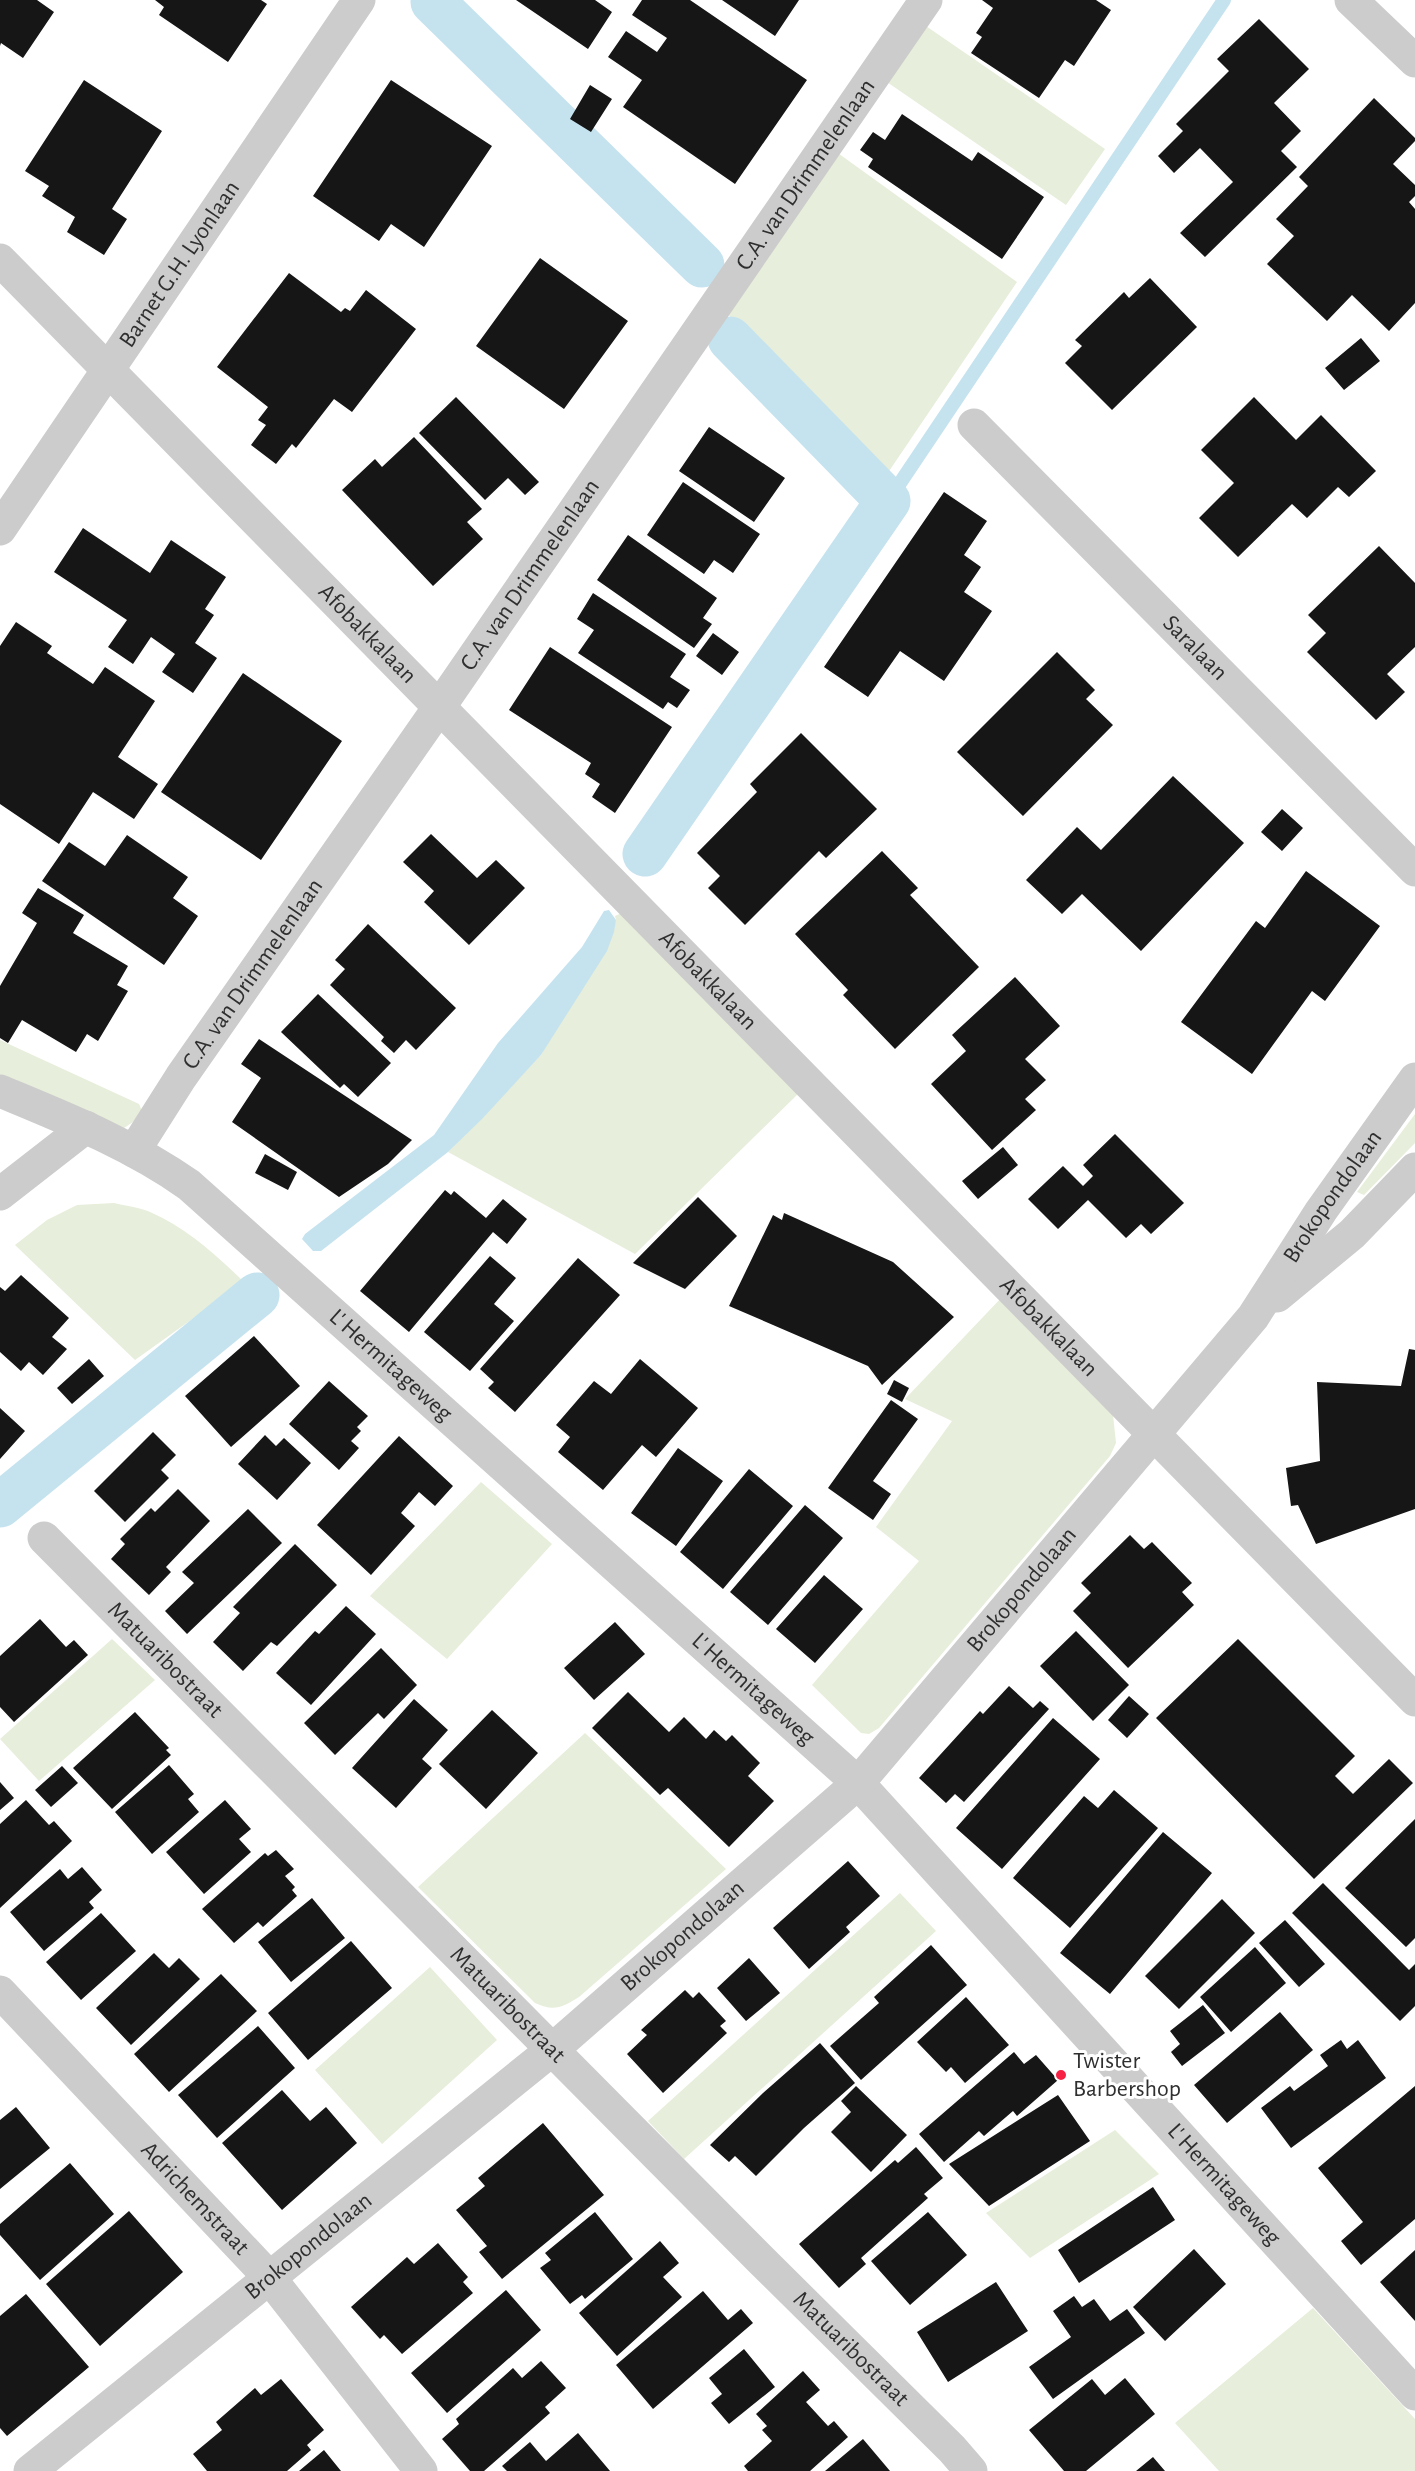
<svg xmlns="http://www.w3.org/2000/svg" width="1415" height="2471" viewBox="0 0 1415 2471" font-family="'Alegreya Sans',sans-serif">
  <rect width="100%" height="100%" fill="#fff"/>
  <path fill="#e7eedb" d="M 923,24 L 1105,149 L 1066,205 L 884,80 Z
    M 835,151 L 1017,282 L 881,483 L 769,370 L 774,354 L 726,313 Z
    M 626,911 L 800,1092 L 635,1254 L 448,1152 L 541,1055 L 616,920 L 615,916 Z
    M 0,1040 L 139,1104 L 142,1111 L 133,1122 L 121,1130 L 0,1084 Z
    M 1415,1114 L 1415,1143 L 1364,1195 L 1357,1192 Z
    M 114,1203 C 125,1206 139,1207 150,1212 C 186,1227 217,1256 244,1282 L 135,1360 L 15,1245 L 47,1220 L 77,1205 Z
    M 1004,1295 L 1113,1415 L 1116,1443 L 1110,1456 L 879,1728 L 869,1734 L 861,1733 L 812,1685 L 919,1561 L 876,1527 L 952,1421 L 905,1399 Z
    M 481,1482 L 552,1544 L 447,1659 L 370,1596 Z
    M 112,1639 L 155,1680 L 39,1781 L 0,1739 Z
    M 585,1733 L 726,1869 L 579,1997 C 563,2007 554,2012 535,2003 L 418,1887 Z
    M 900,1893 L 936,1931 L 684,2159 L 648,2121 Z
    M 430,1967 L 497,2040 L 382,2144 L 315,2070 Z
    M 1115,2130 L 1159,2174 L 1030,2258 L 986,2213 Z
    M 1313,2308 L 1415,2419 L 1415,2471 L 1219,2471 L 1175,2423 Z"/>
  <path fill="#c5e3ef" d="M 609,910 L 616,920 L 614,932 L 607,951 L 541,1055 L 482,1119 L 448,1152 L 321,1251 L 313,1251 L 302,1239 L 305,1234 L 434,1135 L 498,1043 L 582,947 L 604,911 Z"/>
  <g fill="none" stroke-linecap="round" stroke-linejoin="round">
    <path stroke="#c5e3ef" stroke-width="14" d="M 888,501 L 1224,0"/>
    <path stroke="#c5e3ef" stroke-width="45" d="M 433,2 L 702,265
      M 645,854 L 888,501 L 730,339
      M 0,1505 L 257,1295"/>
  </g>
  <path fill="#161616" d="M 0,0 L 37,0 L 54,12 L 23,58 L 1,43 L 0,46 Z
    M 155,0 L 261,0 L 267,4 L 228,62 L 159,15 L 164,7 Z
    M 516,0 L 595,0 L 612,12 L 588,49 Z
    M 642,0 L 690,0 L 807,80 L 735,184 L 623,107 L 642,80 L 608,57 L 626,31 L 657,52 L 667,38 L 632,15 Z
    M 722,0 L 799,0 L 775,36 Z
    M 982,0 L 1096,0 L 1111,10 L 1074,66 L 1065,60 L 1039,98 L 971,53 L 982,37 L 976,33 L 993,8 Z
    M 1259,19 L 1309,69 L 1274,103 L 1301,131 L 1281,151 L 1297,167 L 1205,257 L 1180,233 L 1233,182 L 1200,148 L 1174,173 L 1158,156 L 1183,131 L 1176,124 L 1229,71 L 1217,59 Z
    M 84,80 L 162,131 L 112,209 L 127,219 L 104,255 L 67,232 L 75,217 L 42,196 L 49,186 L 25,171 Z
    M 391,80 L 492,146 L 424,247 L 391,224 L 379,241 L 313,196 Z
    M 590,85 L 612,99 L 591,132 L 570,119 Z
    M 1374,98 L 1415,138 L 1415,141 L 1393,164 L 1415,185 L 1415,196 L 1409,202 L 1415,209 L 1415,303 L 1389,331 L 1352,295 L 1327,321 L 1267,264 L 1294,236 L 1276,219 L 1308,186 L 1299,177 Z
    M 902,114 L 972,161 L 978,152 L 1044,197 L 1002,259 L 868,167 L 873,159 L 860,150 L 873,132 L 885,140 Z
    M 540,258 L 628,321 L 564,409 L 476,346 Z
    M 289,273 L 341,312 L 345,308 L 350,311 L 366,290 L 416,329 L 352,412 L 334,399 L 296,448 L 292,444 L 276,464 L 251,445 L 266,425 L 258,420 L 268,407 L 217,367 Z
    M 1150,278 L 1197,327 L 1112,410 L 1065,363 L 1082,346 L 1075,340 L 1124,292 L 1129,298 Z
    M 1361,338 L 1380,361 L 1344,390 L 1325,368 Z
    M 456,397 L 539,482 L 525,495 L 508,478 L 485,500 L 419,433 Z
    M 1254,397 L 1296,440 L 1321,415 L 1376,471 L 1349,497 L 1338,487 L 1307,518 L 1292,504 L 1238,557 L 1199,518 L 1234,483 L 1201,450 Z
    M 709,427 L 785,478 L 754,522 L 679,471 Z
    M 414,437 L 482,509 L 467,522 L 483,539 L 433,586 L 342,490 L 375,459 L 382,467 Z
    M 683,482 L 760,534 L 733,573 L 714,560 L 704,574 L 647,535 Z
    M 944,492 L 987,521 L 964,555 L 981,567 L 964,592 L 992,611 L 944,681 L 900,651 L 868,697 L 824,667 Z
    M 83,528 L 150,573 L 171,540 L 226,577 L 205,609 L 214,615 L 195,643 L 217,658 L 193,693 L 162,672 L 175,654 L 151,637 L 133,664 L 108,647 L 127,620 L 54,572 Z
    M 628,535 L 717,598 L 703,618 L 712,624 L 694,648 L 597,580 Z
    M 1379,546 L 1415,583 L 1415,647 L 1387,674 L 1405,692 L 1376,720 L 1307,652 L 1326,633 L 1308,615 Z
    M 593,593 L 686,654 L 670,677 L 690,690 L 677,708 L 668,702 L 663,709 L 578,653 L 594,630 L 577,619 Z
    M 16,622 L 52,646 L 47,653 L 93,684 L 105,667 L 155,701 L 118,757 L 158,784 L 134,819 L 93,792 L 59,844 L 0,804 L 0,646 Z
    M 713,633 L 739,652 L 722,675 L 696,656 Z
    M 550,647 L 672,727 L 615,813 L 592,797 L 600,784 L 585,774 L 591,763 L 509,710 Z
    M 1057,652 L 1095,690 L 1086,699 L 1113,725 L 1023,816 L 957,752 Z
    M 243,673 L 342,741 L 261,860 L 161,792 Z
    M 801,733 L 877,809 L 826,858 L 819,851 L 745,925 L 708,888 L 720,876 L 697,853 L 757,792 L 750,784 Z
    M 1173,776 L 1244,843 L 1141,951 L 1082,894 L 1062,914 L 1026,880 L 1077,827 L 1101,850 Z
    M 1282,809 L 1303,828 L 1282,851 L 1261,832 Z
    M 431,834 L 477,878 L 496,860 L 525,888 L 469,945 L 424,902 L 434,891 L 403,862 Z
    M 127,835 L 188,877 L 173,898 L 198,916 L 164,965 L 42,881 L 69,842 L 105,866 Z
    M 882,851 L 918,888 L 910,895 L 979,967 L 895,1049 L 843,995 L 848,990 L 795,934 Z
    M 1306,871 L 1380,926 L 1325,1001 L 1312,991 L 1252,1074 L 1181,1022 L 1256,921 L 1265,928 Z
    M 38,888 L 84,915 L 73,933 L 128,966 L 117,985 L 128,991 L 98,1041 L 87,1034 L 76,1052 L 22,1020 L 8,1043 L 0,1038 L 0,986 L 37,923 L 22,913 Z
    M 368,924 L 456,1008 L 416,1050 L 406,1040 L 394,1053 L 381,1041 L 384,1037 L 330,985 L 345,969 L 335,960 Z
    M 1015,977 L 1060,1026 L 1025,1059 L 1046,1080 L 1025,1099 L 1036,1110 L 992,1150 L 931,1084 L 966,1051 L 952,1035 Z
    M 318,994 L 391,1063 L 358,1097 L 344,1084 L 340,1088 L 281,1032 Z
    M 259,1039 L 412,1140 L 388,1164 L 339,1197 L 232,1122 L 261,1078 L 241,1064 Z
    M 1115,1134 L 1184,1203 L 1151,1234 L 1141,1224 L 1126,1238 L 1088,1200 L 1058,1229 L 1028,1199 L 1063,1166 L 1083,1186 L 1093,1176 L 1083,1165 Z
    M 1003,1147 L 1018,1165 L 978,1199 L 962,1181 Z
    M 265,1154 L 297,1172 L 288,1190 L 255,1173 Z
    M 445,1190 L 451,1195 L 454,1191 L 486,1218 L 503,1199 L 527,1219 L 507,1244 L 493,1232 L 409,1332 L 360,1291 Z
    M 698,1197 L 737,1236 L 685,1289 L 633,1263 Z
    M 784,1213 L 893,1262 L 954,1317 L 882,1385 L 868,1366 L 729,1306 L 773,1215 L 782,1220 Z
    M 490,1256 L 516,1278 L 494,1304 L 514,1321 L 470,1371 L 424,1332 Z
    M 578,1258 L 620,1295 L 515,1412 L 488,1388 L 494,1382 L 480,1369 Z
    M 21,1275 L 69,1318 L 52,1337 L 67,1349 L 43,1375 L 29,1362 L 21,1371 L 0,1352 L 0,1287 L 5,1291 Z
    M 254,1336 L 300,1386 L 231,1447 L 185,1396 Z
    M 1409,1349 L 1415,1350 L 1415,1509 L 1316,1544 L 1298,1505 L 1291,1506 L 1286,1468 L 1320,1461 L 1317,1382 L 1401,1386 Z
    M 89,1359 L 104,1376 L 72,1404 L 57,1388 Z
    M 640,1359 L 698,1408 L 656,1457 L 642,1445 L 603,1490 L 558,1452 L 570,1437 L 556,1425 L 594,1381 L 611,1394 Z
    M 894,1380 L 909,1388 L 902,1402 L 887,1394 Z
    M 329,1381 L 368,1416 L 357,1427 L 361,1431 L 351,1441 L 359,1448 L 339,1470 L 289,1424 Z
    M 891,1400 L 918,1419 L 873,1481 L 891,1494 L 873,1520 L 828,1488 Z
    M 0,1408 L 25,1431 L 0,1459 Z
    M 153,1432 L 176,1455 L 161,1470 L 169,1478 L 125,1522 L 94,1491 Z
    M 265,1435 L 276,1446 L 284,1438 L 311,1463 L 277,1500 L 238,1464 Z
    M 399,1436 L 453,1486 L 435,1506 L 419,1492 L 401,1513 L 415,1526 L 371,1575 L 317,1525 Z
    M 678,1448 L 723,1481 L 676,1546 L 631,1513 Z
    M 749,1469 L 793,1506 L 723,1589 L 680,1552 Z
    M 178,1489 L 210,1521 L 166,1567 L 171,1572 L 149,1595 L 111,1559 L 125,1544 L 120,1539 L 151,1508 L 155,1512 Z
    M 805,1505 L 843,1538 L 768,1625 L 730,1592 Z
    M 248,1509 L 282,1543 L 187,1634 L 165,1611 L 194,1583 L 182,1572 Z
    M 1130,1535 L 1144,1549 L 1152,1542 L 1192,1583 L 1182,1592 L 1194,1605 L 1128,1668 L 1073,1611 L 1091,1593 L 1081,1583 Z
    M 295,1544 L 337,1585 L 277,1646 L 271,1642 L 243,1671 L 213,1642 L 240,1613 L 233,1607 Z
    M 824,1575 L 863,1609 L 815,1663 L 776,1629 Z
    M 346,1606 L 376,1634 L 311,1705 L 276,1673 L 315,1631 L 319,1634 Z
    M 40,1619 L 66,1647 L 74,1640 L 88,1655 L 14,1722 L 0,1707 L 0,1656 Z
    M 615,1622 L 645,1654 L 594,1700 L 564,1668 Z
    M 1076,1631 L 1129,1685 L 1093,1721 L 1040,1666 Z
    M 1238,1639 L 1355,1756 L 1335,1776 L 1353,1794 L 1389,1759 L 1413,1783 L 1314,1879 L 1156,1718 Z
    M 381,1648 L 417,1685 L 384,1719 L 378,1713 L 335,1755 L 304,1723 Z
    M 1009,1686 L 1033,1708 L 1040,1701 L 1049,1709 L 964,1802 L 955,1794 L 946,1803 L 919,1778 L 980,1711 L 983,1714 Z
    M 628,1692 L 669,1732 L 684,1717 L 706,1739 L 714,1730 L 726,1741 L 732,1735 L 760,1763 L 748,1776 L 774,1801 L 729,1847 L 668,1788 L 660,1795 L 592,1728 Z
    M 1129,1696 L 1149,1714 L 1127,1738 L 1108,1720 Z
    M 414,1699 L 448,1730 L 422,1759 L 432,1768 L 396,1808 L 352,1768 Z
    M 492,1710 L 538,1753 L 486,1809 L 439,1764 Z
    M 135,1712 L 169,1748 L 166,1750 L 171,1755 L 112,1809 L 73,1768 Z
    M 1053,1718 L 1100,1759 L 1002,1869 L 956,1828 Z
    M 169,1765 L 194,1794 L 188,1799 L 199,1812 L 152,1854 L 115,1812 Z
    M 62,1766 L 78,1783 L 51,1807 L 35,1790 Z
    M 0,1782 L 14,1798 L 0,1810 Z
    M 1114,1790 L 1158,1828 L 1070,1928 L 1013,1878 L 1084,1796 L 1098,1808 Z
    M 26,1800 L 49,1825 L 54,1821 L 72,1841 L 0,1908 L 0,1824 Z
    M 225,1800 L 251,1829 L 239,1839 L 251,1852 L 204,1894 L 166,1852 Z
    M 1415,1819 L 1415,1938 L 1406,1947 L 1345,1888 Z
    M 1163,1832 L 1212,1873 L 1110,1994 L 1060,1953 Z
    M 276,1850 L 294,1869 L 285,1876 L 295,1887 L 292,1890 L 297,1896 L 263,1927 L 258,1922 L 234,1943 L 202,1909 L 265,1853 L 268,1856 Z
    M 848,1861 L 880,1896 L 846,1927 L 850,1932 L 809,1969 L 773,1928 Z
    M 82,1867 L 102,1890 L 89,1902 L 94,1908 L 44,1951 L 10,1912 L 60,1869 L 68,1879 Z
    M 1323,1883 L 1409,1970 L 1415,1964 L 1415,2006 L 1400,2021 L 1292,1913 Z
    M 312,1898 L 345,1938 L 291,1982 L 258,1942 Z
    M 1222,1899 L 1255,1933 L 1179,2009 L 1145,1976 Z
    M 101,1913 L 136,1951 L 81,2000 L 46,1962 Z
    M 1285,1920 L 1325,1964 L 1299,1987 L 1259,1943 Z
    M 351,1941 L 392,1988 L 308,2060 L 268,2013 Z
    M 931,1945 L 967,1985 L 861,2080 L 830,2046 L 879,2003 L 874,1997 Z
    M 1255,1947 L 1286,1983 L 1231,2032 L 1200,1997 Z
    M 154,1953 L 169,1968 L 179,1958 L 200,1979 L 131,2045 L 96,2008 Z
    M 749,1958 L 780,1993 L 746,2021 L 717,1988 Z
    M 221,1974 L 257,2011 L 169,2092 L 134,2054 Z
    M 685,1990 L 693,1998 L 699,1992 L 726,2021 L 720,2026 L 727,2033 L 663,2093 L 627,2054 L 647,2035 L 641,2030 Z
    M 966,1997 L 1009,2045 L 965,2083 L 951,2067 L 946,2072 L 917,2042 Z
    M 1203,2005 L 1225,2033 L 1182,2066 L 1171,2052 L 1180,2044 L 1170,2031 Z
    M 1280,2012 L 1313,2050 L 1227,2123 L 1194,2085 Z
    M 258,2026 L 295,2068 L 217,2138 L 178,2095 Z
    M 1341,2040 L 1347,2049 L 1358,2040 L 1386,2078 L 1291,2148 L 1261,2108 L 1290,2086 L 1294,2091 L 1328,2066 L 1320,2055 Z
    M 820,2043 L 855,2083 L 804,2128 L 756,2176 L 735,2156 L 729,2162 L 710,2145 L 763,2093 Z
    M 1014,2052 L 1024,2064 L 1036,2055 L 1058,2080 L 1017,2116 L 1013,2111 L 984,2136 L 979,2131 L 944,2162 L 919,2134 Z
    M 856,2086 L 907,2135 L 871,2172 L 831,2132 L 851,2112 L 841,2101 Z
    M 1415,2086 L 1415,2219 L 1361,2265 L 1341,2241 L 1363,2222 L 1318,2168 Z
    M 282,2090 L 310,2121 L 326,2107 L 357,2143 L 282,2210 L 222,2143 Z
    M 1058,2095 L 1090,2141 L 989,2206 L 949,2164 Z
    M 16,2107 L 50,2148 L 0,2189 L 0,2120 Z
    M 543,2123 L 604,2195 L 502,2279 L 479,2252 L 487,2246 L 456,2210 L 485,2186 L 478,2178 Z
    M 916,2147 L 943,2178 L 924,2194 L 928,2198 L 861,2258 L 866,2264 L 839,2288 L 799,2244 L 895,2160 L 898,2163 Z
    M 70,2163 L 114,2214 L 40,2280 L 0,2235 L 0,2224 Z
    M 1153,2187 L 1175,2220 L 1079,2283 L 1058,2250 Z
    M 129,2211 L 183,2272 L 100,2346 L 46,2284 Z
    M 595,2212 L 633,2259 L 585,2299 L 582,2295 L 570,2304 L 540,2268 L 551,2260 L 545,2253 Z
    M 928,2212 L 967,2255 L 910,2305 L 871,2261 Z
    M 660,2241 L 679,2263 L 663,2277 L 682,2297 L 617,2356 L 579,2313 Z
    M 438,2243 L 468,2277 L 463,2282 L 473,2293 L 402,2354 L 384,2335 L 380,2339 L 351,2307 L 407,2257 L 414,2264 Z
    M 1194,2249 L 1226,2284 L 1165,2341 L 1133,2307 Z
    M 1415,2250 L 1415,2321 L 1380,2282 Z
    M 996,2282 L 1028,2331 L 948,2382 L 917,2332 Z
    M 506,2290 L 541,2330 L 447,2413 L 411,2373 Z
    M 703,2291 L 728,2320 L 741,2309 L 753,2323 L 653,2409 L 616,2365 Z
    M 26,2294 L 89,2367 L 7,2436 L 0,2428 L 0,2316 Z
    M 1074,2296 L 1082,2307 L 1094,2299 L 1110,2321 L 1127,2309 L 1145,2333 L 1053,2399 L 1029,2367 L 1071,2337 L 1053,2311 Z
    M 744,2349 L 775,2387 L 729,2424 L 711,2403 L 722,2394 L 709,2378 Z
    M 541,2361 L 566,2388 L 545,2407 L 550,2413 L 484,2471 L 470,2471 L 442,2439 L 459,2424 L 456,2419 L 513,2368 L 522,2378 Z
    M 803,2371 L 820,2390 L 806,2402 L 828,2426 L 834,2421 L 848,2437 L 810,2471 L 748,2471 L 744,2466 L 772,2441 L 762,2430 L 767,2426 L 756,2414 Z
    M 1125,2378 L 1155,2414 L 1086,2471 L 1064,2471 L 1029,2430 L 1092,2379 L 1105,2395 Z
    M 281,2379 L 324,2430 L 307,2445 L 311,2450 L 287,2471 L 207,2471 L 193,2454 L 222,2430 L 216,2422 L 255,2388 L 261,2395 Z
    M 578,2433 L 610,2471 L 507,2471 L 502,2466 L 530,2442 L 546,2461 Z
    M 863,2439 L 890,2471 L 825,2471 Z
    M 324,2450 L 341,2471 L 299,2471 Z
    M 1153,2457 L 1165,2471 L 1136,2471 Z"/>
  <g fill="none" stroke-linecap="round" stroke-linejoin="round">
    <g stroke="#ccc" stroke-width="33">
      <path d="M 1351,0 L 1415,61"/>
      <path id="s1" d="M 0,260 L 1415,1700"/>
      <path id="s2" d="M 974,425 L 1415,870"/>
      <path id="s3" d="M 0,529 L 359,0"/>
      <path id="s4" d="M 0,1091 C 65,1118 131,1144 189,1185 L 858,1783 L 1415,2394"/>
      <path id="s5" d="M 134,1151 L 181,1077 L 440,706 L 926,0"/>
      <path d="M 0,1194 L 86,1127"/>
      <path d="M 1277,1296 L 1352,1234 L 1415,1169"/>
      <path id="s6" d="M 44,1538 L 761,2260 L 952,2449 L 971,2471"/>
      <path id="s7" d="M 0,1992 L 269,2277 L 421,2471"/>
      <path id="s8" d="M 30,2471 L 553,2049 L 858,1783 L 1253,1317 L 1321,1211 L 1415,1079"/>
    </g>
  </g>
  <circle fill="#f72045" stroke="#fff" stroke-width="2" cx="1061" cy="2075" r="6"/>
  <g text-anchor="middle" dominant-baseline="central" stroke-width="6" stroke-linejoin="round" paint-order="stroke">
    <g font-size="24" fill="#2f2f2f" stroke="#fff">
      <text stroke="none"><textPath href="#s5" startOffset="1185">C.A. van Drimmelenlaan</textPath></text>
      <text stroke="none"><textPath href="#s3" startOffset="320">Barnet G.H. Lyonlaan</textPath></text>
      <text stroke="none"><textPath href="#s5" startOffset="699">C.A. van Drimmelenlaan</textPath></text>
      <text stroke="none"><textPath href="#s1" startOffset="524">Afobakkalaan</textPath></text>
      <text stroke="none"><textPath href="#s2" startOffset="314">Saralaan</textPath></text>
      <text stroke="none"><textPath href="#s5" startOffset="213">C.A. van Drimmelenlaan</textPath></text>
      <text stroke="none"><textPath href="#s1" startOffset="1010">Afobakkalaan</textPath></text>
      <text stroke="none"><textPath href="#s8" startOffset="1832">Brokopondolaan</textPath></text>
      <text stroke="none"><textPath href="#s1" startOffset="1496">Afobakkalaan</textPath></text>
      <text stroke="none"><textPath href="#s4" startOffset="482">L' Hermitageweg</textPath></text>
      <text stroke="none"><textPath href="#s8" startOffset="1330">Brokopondolaan</textPath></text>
      <text stroke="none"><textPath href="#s6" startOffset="172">Matuaribostraat</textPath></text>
      <text stroke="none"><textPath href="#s4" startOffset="968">L' Hermitageweg</textPath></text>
      <text stroke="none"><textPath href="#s8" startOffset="844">Brokopondolaan</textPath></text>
      <text stroke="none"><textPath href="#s6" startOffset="658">Matuaribostraat</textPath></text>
      <text stroke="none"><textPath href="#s4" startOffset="1652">L' Hermitageweg</textPath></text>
      <text stroke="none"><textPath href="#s7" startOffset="284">Adrichemstraat</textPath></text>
      <text stroke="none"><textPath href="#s8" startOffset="358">Brokopondolaan</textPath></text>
      <text stroke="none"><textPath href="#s6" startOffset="1144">Matuaribostraat</textPath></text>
    </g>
    <g font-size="24" fill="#2f2f2f" stroke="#fff" text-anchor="start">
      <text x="1073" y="2061">Twister<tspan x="1073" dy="28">Barbershop</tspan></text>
    </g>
  </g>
</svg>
